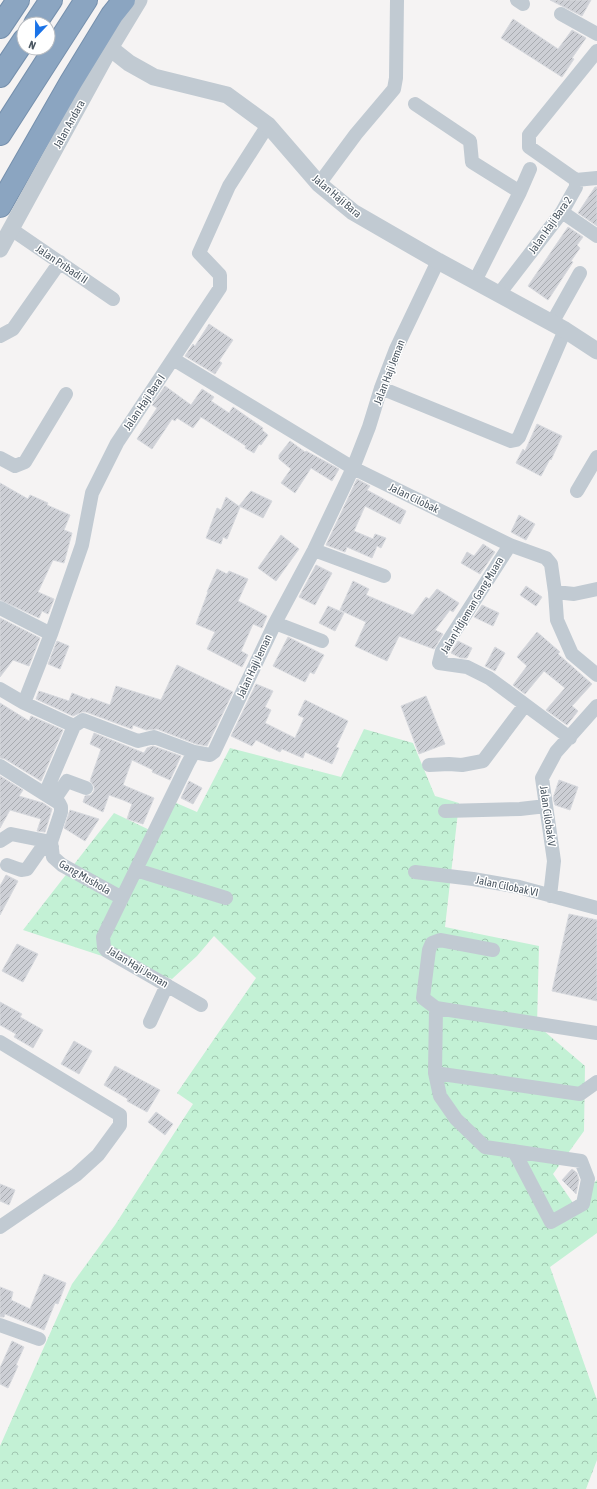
<svg xmlns="http://www.w3.org/2000/svg" width="597" height="1489" viewBox="0 0 597 1489" font-family="'Asap Condensed',sans-serif">
  <defs>
    <pattern id="forest-crowns" width="20" height="18" patternUnits="userSpaceOnUse"><rect width="20" height="18" fill="#c3f1d5"/><path d="M2 6a3 3 0 1 1 6 0M12 15a3 3 0 1 1 6 0" fill="none" stroke="#a0c6b0"/></pattern>
    <pattern id="building-hatch" width="6" height="6" patternUnits="userSpaceOnUse"><rect width="6" height="6" fill="#cdcfd5"/><path d="M-1 1l2-2M0 6l6-6M5 7l2-2" fill="none" stroke="#a8abb0"/></pattern>
  </defs>
  <rect width="100%" height="100%" fill="#f5f3f3"/>
  <path fill="url(#forest-crowns)" d="M 364,729 L 413,743 L 435,796 L 459,803 L 445,927 L 539,946 L 537,1025 L 585,1066 L 584,1131 L 553,1174 L 573,1203 L 597,1180 L 597,1233 L 550,1267 L 597,1400 L 597,1460 L 586,1489 L 0,1489 L 0,1446 L 72,1284 L 115,1225 L 193,1104 L 177,1093 L 256,978 L 214,936 L 197,956 L 172,979 L 23,930 L 114,813 L 158,834 L 174,802 L 197,812 L 230,748 L 341,777 Z"/>
  <path fill="url(#building-hatch)" stroke="#d7d9de" d="M 550,0 L 591,0 L 582,16 Z
    M 513,19 L 558,49 L 572,30 L 586,38 L 572,58 L 574,59 L 562,77 L 501,38 Z
    M 595,187 L 597,187 L 597,226 L 578,213 Z
    M 568,227 L 583,237 L 577,245 L 580,248 L 571,261 L 573,262 L 548,300 L 528,286 Z
    M 209,324 L 233,340 L 219,361 L 222,363 L 215,374 L 185,356 L 193,344 L 195,346 Z
    M 165,386 L 191,405 L 202,389 L 214,397 L 211,401 L 229,413 L 233,407 L 263,428 L 262,430 L 268,435 L 261,445 L 259,444 L 254,453 L 245,448 L 246,446 L 201,417 L 193,428 L 177,418 L 175,421 L 172,419 L 152,449 L 137,439 L 157,408 L 152,405 Z
    M 537,424 L 562,436 L 551,460 L 550,459 L 541,476 L 516,463 L 523,449 L 525,451 Z
    M 290,441 L 305,452 L 306,451 L 339,469 L 332,481 L 311,468 L 295,493 L 281,483 L 291,469 L 279,459 L 279,455 Z
    M 357,479 L 370,486 L 367,490 L 406,511 L 400,524 L 365,506 L 354,531 L 373,539 L 375,534 L 386,538 L 381,548 L 377,546 L 372,558 L 347,547 L 345,552 L 326,545 Z
    M 0,483 L 28,499 L 30,495 L 48,503 L 47,505 L 70,515 L 64,530 L 72,533 L 64,563 L 53,560 L 38,592 L 54,599 L 48,614 L 42,611 L 39,618 L 0,600 Z
    M 251,491 L 272,501 L 263,518 L 239,506 Z
    M 226,497 L 240,507 L 227,539 L 223,537 L 221,544 L 206,538 L 217,508 L 221,510 Z
    M 519,515 L 535,524 L 526,540 L 511,532 Z
    M 281,535 L 299,549 L 276,581 L 258,568 Z
    M 483,544 L 495,552 L 480,574 L 461,563 L 467,552 L 474,556 Z
    M 316,565 L 332,573 L 315,605 L 299,597 Z
    M 217,569 L 227,574 L 229,571 L 248,579 L 238,601 L 267,616 L 262,628 L 253,624 L 241,651 L 248,655 L 242,667 L 207,649 L 215,632 L 196,624 L 208,592 L 207,592 Z
    M 353,581 L 369,589 L 366,595 L 413,615 L 426,597 L 429,599 L 437,589 L 459,603 L 453,612 L 450,610 L 435,630 L 443,634 L 434,649 L 399,636 L 387,661 L 355,646 L 366,622 L 340,610 Z
    M 526,586 L 542,597 L 536,606 L 520,595 Z
    M 482,605 L 499,613 L 493,626 L 474,617 Z
    M 328,606 L 344,613 L 335,631 L 319,623 Z
    M 0,618 L 40,638 L 29,666 L 13,660 L 0,677 Z
    M 537,632 L 560,652 L 558,654 L 592,684 L 572,706 L 578,711 L 567,725 L 546,710 L 565,688 L 544,671 L 525,694 L 513,685 L 527,666 L 517,657 Z
    M 288,637 L 324,655 L 314,674 L 310,672 L 305,682 L 273,666 Z
    M 57,641 L 69,646 L 60,669 L 48,664 Z
    M 458,641 L 472,648 L 467,658 L 461,658 L 451,653 Z
    M 495,647 L 505,653 L 495,671 L 485,666 Z
    M 177,665 L 233,692 L 207,746 L 196,744 L 157,729 L 146,730 L 133,725 L 132,729 L 86,712 L 82,712 L 73,716 L 36,699 L 39,691 L 69,701 L 72,693 L 90,700 L 91,698 L 110,705 L 116,686 L 161,700 Z
    M 256,684 L 273,691 L 265,707 L 271,710 L 265,723 L 295,738 L 304,718 L 298,715 L 305,700 L 348,721 L 336,747 L 339,748 L 332,764 L 305,752 L 303,758 L 282,749 L 280,752 L 256,740 L 252,746 L 231,736 Z
    M 426,696 L 445,744 L 419,754 L 401,706 Z
    M 0,703 L 29,721 L 31,716 L 63,730 L 41,781 L 5,759 L 0,758 Z
    M 94,733 L 144,753 L 147,748 L 153,746 L 181,756 L 170,780 L 152,772 L 153,770 L 132,760 L 123,785 L 154,798 L 143,824 L 127,819 L 132,804 L 123,800 L 109,795 L 103,812 L 83,802 L 85,796 L 91,795 L 94,791 L 94,786 L 90,781 L 101,749 L 90,744 Z
    M 0,776 L 23,790 L 19,796 L 43,803 L 52,809 L 45,832 L 37,831 L 41,819 L 10,810 L 0,828 Z
    M 559,780 L 578,787 L 570,810 L 555,805 L 553,798 Z
    M 189,781 L 202,788 L 193,804 L 181,798 Z
    M 70,810 L 99,819 L 85,841 L 64,828 Z
    M 6,875 L 18,881 L 0,915 L 0,886 Z
    M 569,914 L 597,920 L 597,1001 L 552,991 Z
    M 17,944 L 38,954 L 23,982 L 2,971 Z
    M 0,1002 L 22,1014 L 20,1017 L 43,1030 L 33,1048 L 14,1037 L 16,1034 L 0,1025 Z
    M 74,1041 L 92,1051 L 79,1074 L 61,1064 Z
    M 115,1066 L 160,1090 L 147,1112 L 127,1101 L 128,1099 L 104,1085 Z
    M 156,1112 L 173,1124 L 165,1135 L 148,1122 Z
    M 572,1169 L 577,1173 L 579,1180 L 576,1194 L 562,1180 Z
    M 0,1184 L 15,1190 L 9,1205 L 0,1201 Z
    M 44,1274 L 66,1283 L 58,1304 L 55,1303 L 44,1330 L 5,1314 L 4,1317 L 0,1317 L 0,1287 L 13,1292 L 11,1300 L 30,1309 Z
    M 12,1341 L 24,1347 L 16,1365 L 18,1366 L 8,1388 L 0,1384 L 0,1368 Z"/>
  <g fill="none" stroke-linecap="round" stroke-linejoin="round">
    <defs>
      <path id="motorway" d="M 35,24 L 51,0
        M 0,27 L 18,0
        M 0,76 L 24,40
        M 0,134 L 86,0
        M 0,206 L 71,82 L 112,15 L 124,0"/>
    </defs>
    <use href="#motorway" stroke="#7690ad" stroke-width="24"/>
    <path stroke="#c1cad2" stroke-width="14" d="M 517,0 L 523,4
      M 561,14 L 597,34
      M 415,104 L 470,141 L 472,162 L 520,192 L 475,281
      M 576,180 L 597,178
      M 319,184 L 356,134 L 394,89 L 396,78 L 397,0
      M 520,192 L 530,169
      M 562,212 L 597,236
      M 11,229 L 113,299
      M 499,294 L 562,212 L 576,187 L 576,180 L 529,147 L 529,135 L 597,51
      M 552,323 L 580,273
      M 0,336 L 13,329 L 60,262
      M 173,359 L 353,468 L 510,545 L 546,558 L 551,564 L 555,592 L 557,620 L 572,654 L 597,675
      M 381,388 L 511,441 L 516,440 L 519,437 L 565,330
      M 0,458 L 15,466 L 25,462 L 66,394
      M 577,491 L 597,457
      M 510,545 L 442,651 L 439,663 L 467,667 L 489,678 L 570,738
      M 314,550 L 384,576
      M 555,592 L 574,594 L 597,589
      M 0,608 L 51,634
      M 275,623 L 322,641
      M 0,689 L 24,703 L 74,726
      M 24,703 L 51,634 L 82,545 L 92,493 L 117,443 L 220,288 L 220,275 L 199,253 L 229,186 L 268,125
      M 429,765 L 449,764 L 462,765 L 483,761 L 525,705
      M 0,766 L 59,803 L 61,807 L 61,812 L 51,842 L 53,857 L 62,865 L 122,898
      M 45,794 L 74,726 L 83,720 L 138,741 L 154,737 L 194,752
      M 54,800 L 67,781 L 86,788
      M 445,811 L 520,809 L 546,806
      M 0,841 L 11,834 L 51,842
      M 7,865 L 21,870 L 27,869 L 41,849 L 52,847
      M 136,870 L 226,898
      M 415,872 L 473,879 L 519,887 L 597,908
      M 550,896 L 554,861 L 542,778 L 556,752 L 597,706
      M 493,950 L 440,940 L 432,943 L 429,950 L 423,998 L 436,1008 L 597,1033
      M 201,1005 L 107,951 L 104,947 L 103,937 L 188,763 L 194,752 L 210,755 L 214,752 L 275,623 L 314,550 L 353,468 L 369,427 L 381,388 L 396,349 L 438,261
      M 436,1008 L 435,1073 L 440,1096 L 456,1119 L 485,1147 L 581,1161 L 588,1179 L 583,1204 L 551,1222 L 514,1151
      M 150,1022 L 167,985
      M 0,1042 L 120,1115 L 120,1125 L 98,1155 L 76,1175 L 0,1227
      M 435,1073 L 580,1094 L 597,1082
      M 0,1325 L 39,1339"/>
    <path stroke="#c1cad2" stroke-width="17" d="M 110,48 L 129,63 L 154,77 L 227,95 L 268,125 L 319,184 L 353,212 L 438,261 L 565,330 L 597,351
      M 0,249 L 110,48 L 139,0"/>
    <use href="#motorway" stroke="#8ba5c1" stroke-width="22"/>
  </g>
  <g text-anchor="middle" dominant-baseline="central" stroke-width="3" stroke-linejoin="round" paint-order="stroke">
    <g font-size="11" fill="#4a5661" stroke="#fff">
      <text transform="translate(69 124) rotate(-61)">Jalan Andara</text>
      <text transform="translate(337 196) rotate(40)">Jalan Haji Bara</text>
      <text transform="translate(550 225) rotate(-55)">Jalan Haji Bara 2</text>
      <text transform="translate(62 264) rotate(34)">Jalan Pribadi II</text>
      <text transform="translate(389 372) rotate(-69)">Jalan Haji Jeman</text>
      <text transform="translate(144 402) rotate(-56)">Jalan Haji Bara I</text>
      <text transform="translate(414 498) rotate(26)">Jalan Cilobak</text>
      <text transform="translate(472 605) rotate(-59)">Jalan Hdjeman Gang Muara</text>
      <text transform="translate(254 666) rotate(-65)">Jalan Haji Jeman</text>
      <text transform="translate(548 816) rotate(82)">Jalan Cilobak V</text>
      <text transform="translate(85 877) rotate(30)">Gang Mushola</text>
      <text transform="translate(507 886) rotate(12)">Jalan Cilobak VI</text>
      <text transform="translate(138 967) rotate(31)">Jalan Haji Jeman</text>
    </g>
  </g>
  <g transform="translate(36 36) rotate(202)"><circle r="19" fill="#ffffff" stroke="#b7bbc0"/>
  <path d="M0-3L7 15L0 10L-7 15Z" fill="#1a73e8"/>
  <text y="-6" font-size="11" font-weight="bold" text-anchor="middle" fill="#4a5661">N</text>
  </g>
</svg>
